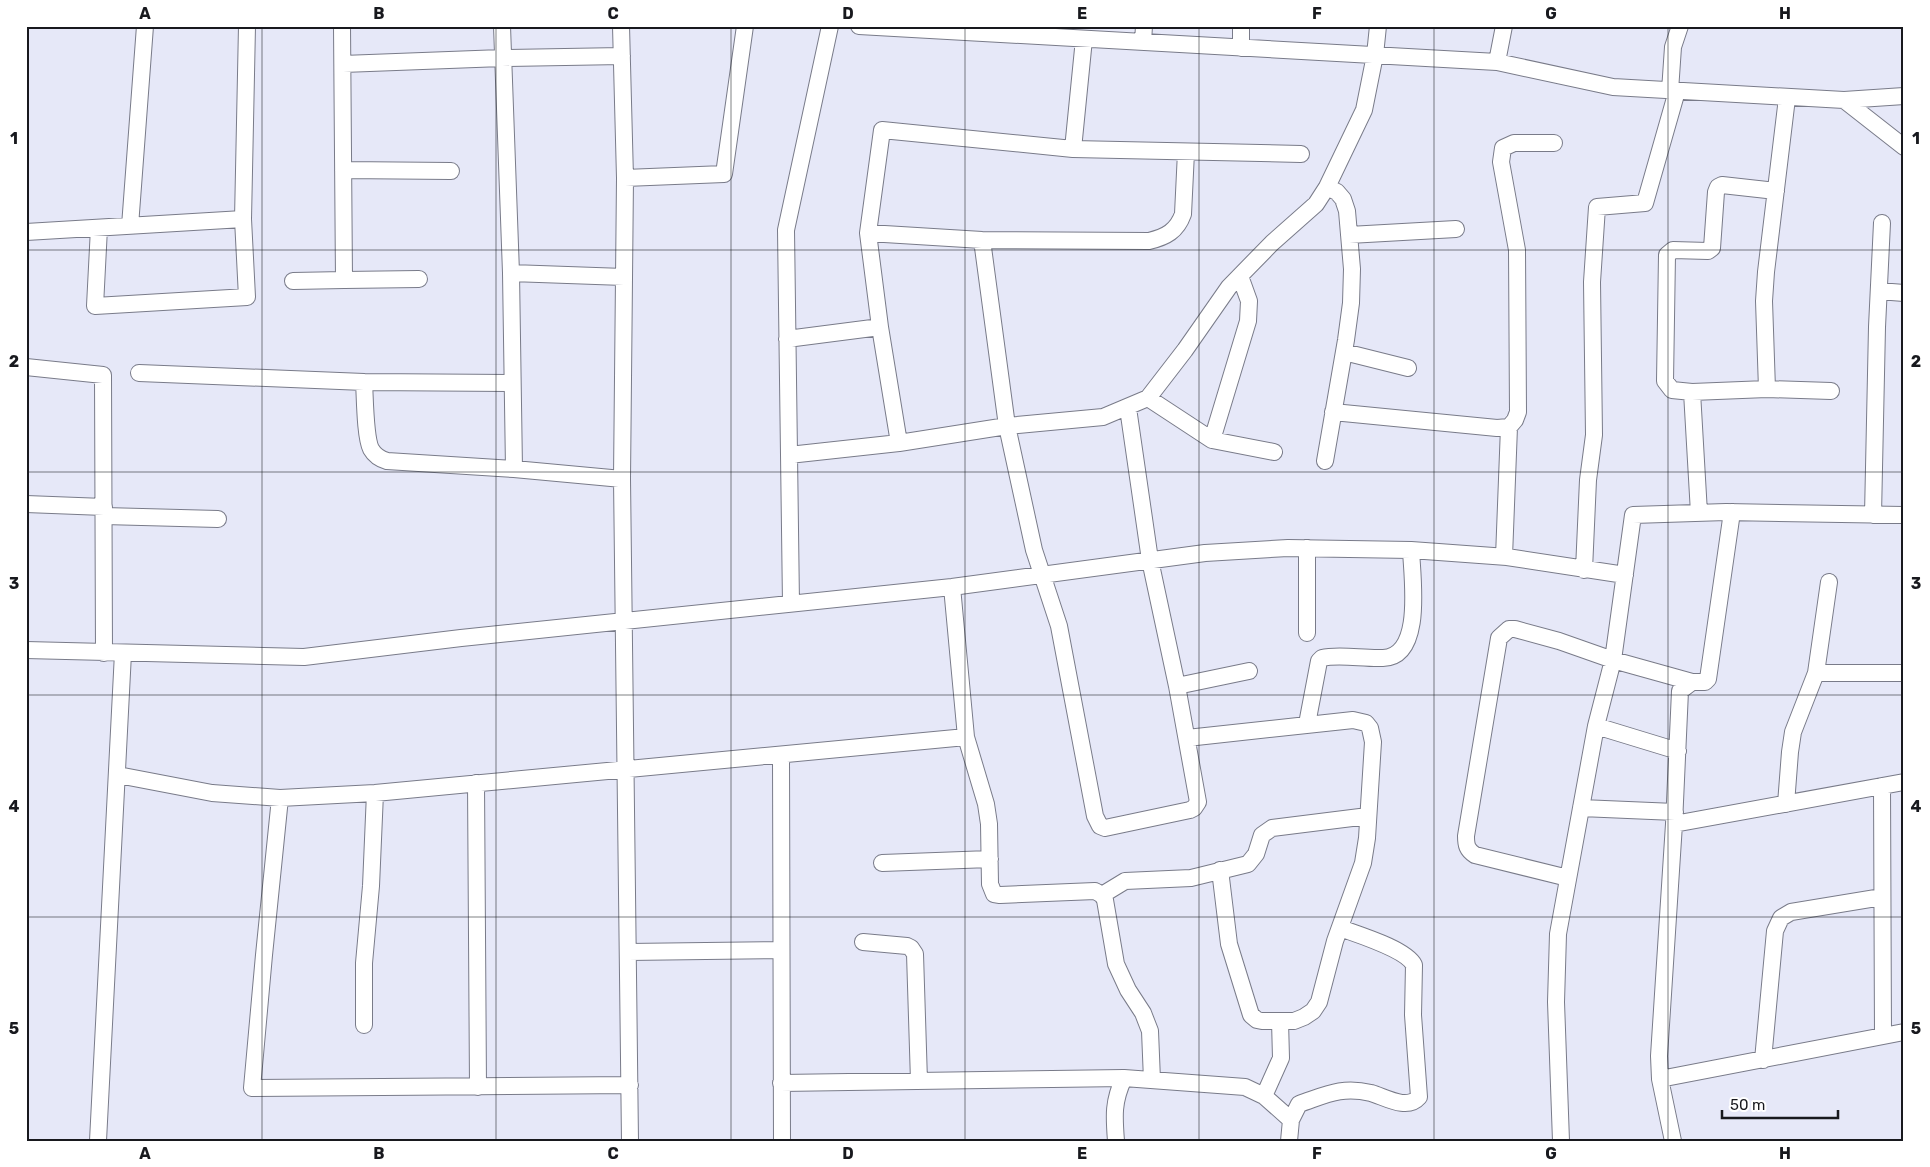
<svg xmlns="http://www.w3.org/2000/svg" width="1930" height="1167" viewBox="0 0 1930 1167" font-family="Rubik,sans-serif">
  <rect width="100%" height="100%" fill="#e6e8f8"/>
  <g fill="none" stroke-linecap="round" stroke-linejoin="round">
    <defs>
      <path id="minor" d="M 342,26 L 344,280 L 419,279
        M 502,26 L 511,273 L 624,277
        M 621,26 L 625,178 L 622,479 L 630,1141
        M 859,26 L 1497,62 L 1613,87 L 1844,100 L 1904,96
        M 1241,26 L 1241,48
        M 1143,42 L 1144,26
        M 1497,62 L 1504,26
        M 343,64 L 502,58 L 622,56
        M 1670,91 L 1673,47 L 1680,26
        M 1844,100 L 1904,147
        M 1073,149 L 1301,154
        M 343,170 L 451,171
        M 625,178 L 724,174 L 745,26
        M 130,226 L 145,26
        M 99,228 L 95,306 L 247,297 L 243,219
        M 26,232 L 243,219 L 247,26
        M 868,233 L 982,240 L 1149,241 C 1166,237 1177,231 1183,214 L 1186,152
        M 1349,235 L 1456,229
        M 511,273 L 514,469
        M 293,281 L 344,280
        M 1879,291 L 1904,293
        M 787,339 L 880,327 L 868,233 L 882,130 L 1073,149 L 1084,39
        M 1344,352 L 1408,368
        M 26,367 L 103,375 L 104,653
        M 139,373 L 364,382
        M 512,383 L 364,382 C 365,397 365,437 371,449 C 375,456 380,459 387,461 L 514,469 L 622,479
        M 1767,389 L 1831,391
        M 1692,392 L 1672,390 L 1665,381 L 1667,255 L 1673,250 L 1708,251 L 1712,248 L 1716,192 L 1718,187 L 1722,185 L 1776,191
        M 1148,398 L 1212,440 L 1274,452
        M 1128,408 L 1150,560 L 1177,686 L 1198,802 L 1194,808 L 1190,810 L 1105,828 L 1100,826 L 1095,816 L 1059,626 L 1034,550 L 1007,426 L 1103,417 L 1148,398 L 1185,350 L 1229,287 L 1272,243 L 1316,204 L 1327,187 L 1364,110 L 1375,55 L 1378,26
        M 1333,412 L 1497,428 L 1509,427 L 1515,420 L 1518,412 L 1517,250 L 1501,162 L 1503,148 L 1514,143 L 1554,143
        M 1212,440 L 1248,321 L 1249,301 L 1240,276
        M 899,443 L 1007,426 L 982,240
        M 789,455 L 899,443 L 880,327
        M 1325,461 L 1346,340 L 1351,303 L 1352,269 L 1347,211 L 1343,199 L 1337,192 L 1327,187
        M 26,504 L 104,507
        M 1699,513 L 1692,392 L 1767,389 L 1764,301 L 1766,272 L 1787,98
        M 1873,515 L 1877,327 L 1882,223
        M 104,516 L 218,519
        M 1504,557 L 1509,427
        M 1584,570 L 1588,480 L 1594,435 L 1592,282 L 1597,207 L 1645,203 L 1677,91
        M 952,587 L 966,737 L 986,804 L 989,824 L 990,884 L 994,894 L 1000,895 L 1095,891 L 1102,895 L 1105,900 L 1116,964 L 1128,990 L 1143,1013 L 1150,1031 L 1152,1080
        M 791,604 L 786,230 L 830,26
        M 1307,633 L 1307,548
        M 26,650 L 304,657 L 461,638 L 952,587 L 1205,553 L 1288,548 L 1411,550 L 1507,557 L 1625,575
        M 1816,673 L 1829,582
        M 1177,686 L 1249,671
        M 1307,724 L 1319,661 L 1322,658 C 1339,654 1364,659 1383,658 C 1424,657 1412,577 1411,550
        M 1596,726 L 1678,751
        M 1187,738 L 1353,720 L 1366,723 L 1370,728 L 1373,742 L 1367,838 L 1363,863 L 1335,941 L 1319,1002 L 1313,1011 L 1304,1017 L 1294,1021 L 1262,1021 L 1257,1020 L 1251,1015 L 1229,944 L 1220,870
        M 781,755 L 782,1141
        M 118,775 L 212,793 L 280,798 L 375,793 L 966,737
        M 476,783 L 478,1087
        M 1882,786 L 1883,1036
        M 280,798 L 264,955 L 252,1088 L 630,1085
        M 1786,804 L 1790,752 L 1793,732 L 1816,673 L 1904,673
        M 1581,808 L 1675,812
        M 1674,824 L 1680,691 L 1692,682 L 1705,682 L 1708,679 L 1732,512
        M 882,863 L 990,859
        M 1568,878 L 1475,855 C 1467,850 1466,845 1466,836 L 1499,638 L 1509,629 L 1515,629 L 1559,641 L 1613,660 L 1692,682
        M 1102,895 L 1125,881 L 1191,878 L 1248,864 L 1256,854 L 1262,835 L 1272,828 L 1368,816
        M 863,942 L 907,946 L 911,948 L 915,954 L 919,1081
        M 628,952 L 781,950
        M 364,1025 L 364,963 L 371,886 L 375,793
        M 1763,1060 L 1775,931 L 1781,918 L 1791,912 L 1882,897
        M 1660,1079 L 1904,1032
        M 781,1083 L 1124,1078 L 1245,1087 L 1264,1096 L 1291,1120
        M 1264,1096 L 1281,1058 L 1280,1021
        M 98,1141 L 123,653
        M 1116,1141 C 1114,1116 1113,1101 1124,1078
        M 1289,1141 L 1291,1120 L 1299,1104 C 1326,1095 1341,1086 1371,1093 C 1385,1097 1407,1111 1419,1097 L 1413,1015 L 1414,965 C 1406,949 1359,935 1340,928
        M 1561,1141 L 1556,1002 L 1558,934 L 1596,726 L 1613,660 L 1633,515 L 1726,512 L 1904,515
        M 1673,1141 L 1660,1079 L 1659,1056 L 1674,824 L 1904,782"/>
    </defs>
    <use href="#minor" stroke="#797b89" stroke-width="18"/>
    <use href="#minor" stroke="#fff" stroke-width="16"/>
  </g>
  <path fill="none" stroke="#18191e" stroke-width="1" stroke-opacity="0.55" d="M 262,26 L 262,1141M 496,26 L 496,1141M 731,26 L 731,1141M 965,26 L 965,1141M 1199,26 L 1199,1141M 1434,26 L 1434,1141M 1668,26 L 1668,1141M 26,250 L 1904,250M 26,472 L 1904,472M 26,695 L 1904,695M 26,917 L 1904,917"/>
  <rect width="1930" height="1167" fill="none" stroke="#ffffff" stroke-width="55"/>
  <path d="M1722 1110v8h116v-8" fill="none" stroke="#18191e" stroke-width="2.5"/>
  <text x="1730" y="1110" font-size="15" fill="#18191e" stroke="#ffffff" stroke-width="4" paint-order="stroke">50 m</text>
  <rect x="28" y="28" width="1874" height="1112" fill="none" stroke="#18191e" stroke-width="2"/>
  <g font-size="16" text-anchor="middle" font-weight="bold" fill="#18191e">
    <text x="145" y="19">A</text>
    <text x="379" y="19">B</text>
    <text x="613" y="19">C</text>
    <text x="848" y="19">D</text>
    <text x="1082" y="19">E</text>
    <text x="1317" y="19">F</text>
    <text x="1551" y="19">G</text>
    <text x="1785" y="19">H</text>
    <text x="14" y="144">1</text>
    <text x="1916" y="144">1</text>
    <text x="14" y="367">2</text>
    <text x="1916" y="367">2</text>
    <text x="14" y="589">3</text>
    <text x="1916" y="589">3</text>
    <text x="14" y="812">4</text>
    <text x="1916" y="812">4</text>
    <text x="14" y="1034">5</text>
    <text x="1916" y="1034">5</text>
    <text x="145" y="1159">A</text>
    <text x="379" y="1159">B</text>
    <text x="613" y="1159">C</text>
    <text x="848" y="1159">D</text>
    <text x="1082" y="1159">E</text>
    <text x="1317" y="1159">F</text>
    <text x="1551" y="1159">G</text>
    <text x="1785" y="1159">H</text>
  </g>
</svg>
